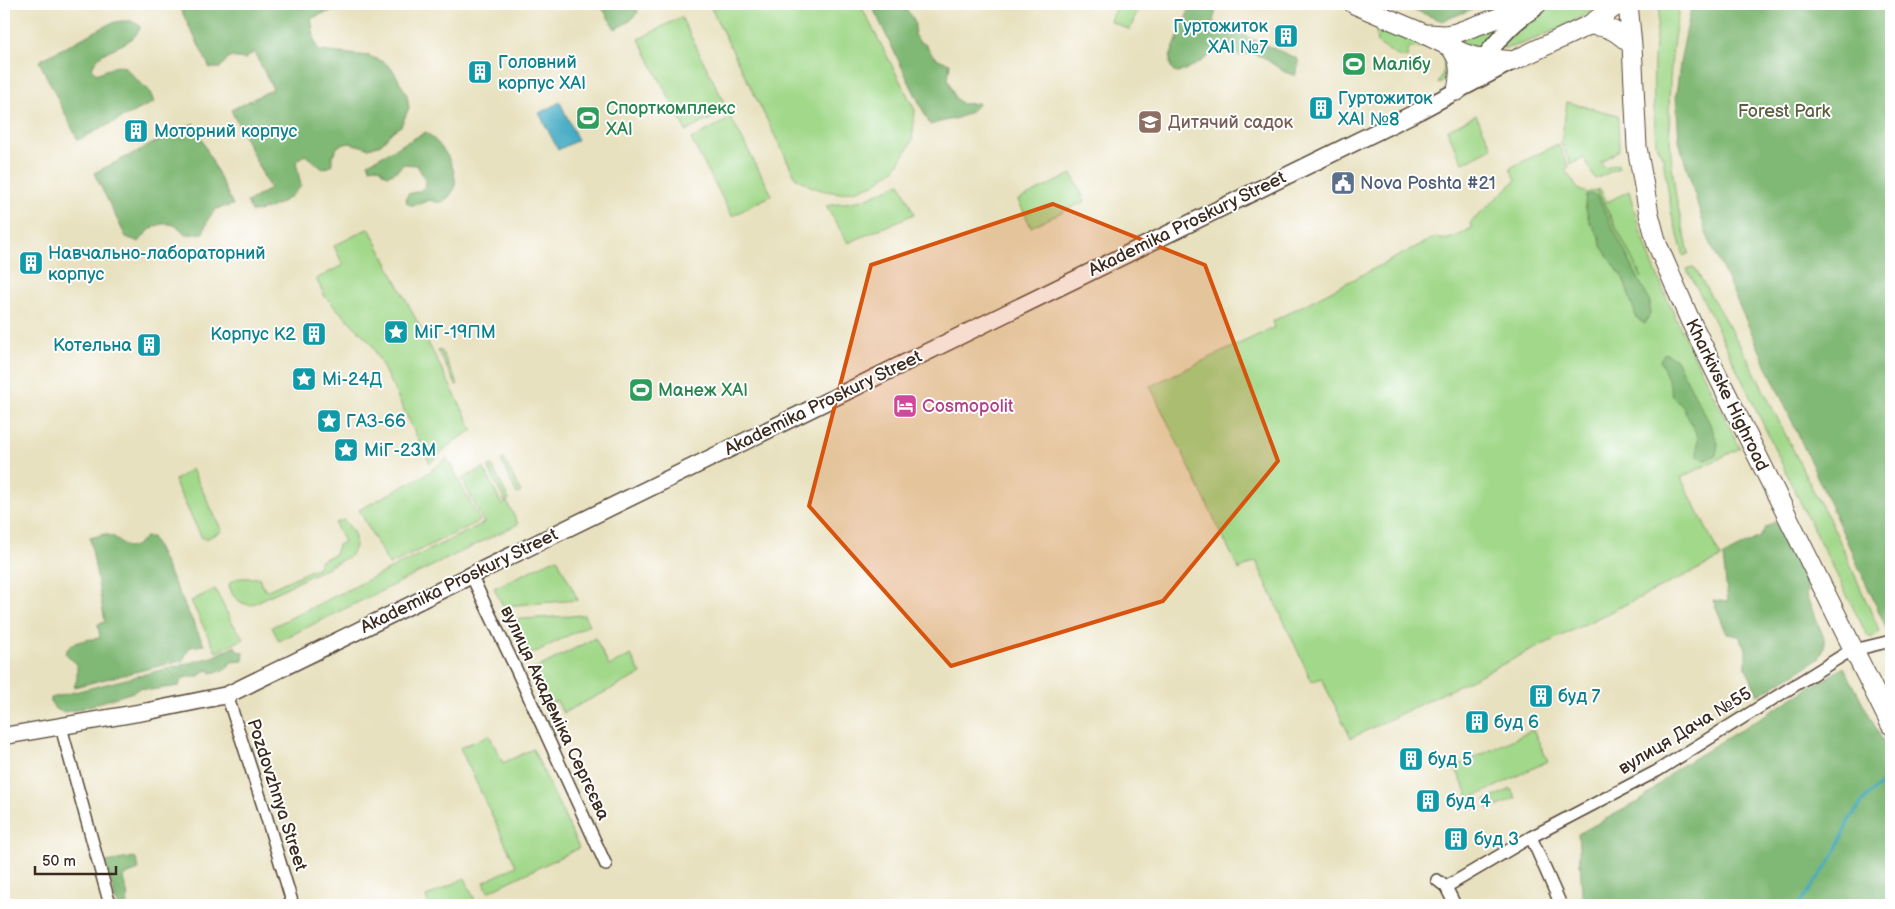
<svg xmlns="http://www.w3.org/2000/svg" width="1895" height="909" viewBox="0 0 1895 909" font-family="'Balsamiq Sans',sans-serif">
  <rect width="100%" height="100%" fill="#fff"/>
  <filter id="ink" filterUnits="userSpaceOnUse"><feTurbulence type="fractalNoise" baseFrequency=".02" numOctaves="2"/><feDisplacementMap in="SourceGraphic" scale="10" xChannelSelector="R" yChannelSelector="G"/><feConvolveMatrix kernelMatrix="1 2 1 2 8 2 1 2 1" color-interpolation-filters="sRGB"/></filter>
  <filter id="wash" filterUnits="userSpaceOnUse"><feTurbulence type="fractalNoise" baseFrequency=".0096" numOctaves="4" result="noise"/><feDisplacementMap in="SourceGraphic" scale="20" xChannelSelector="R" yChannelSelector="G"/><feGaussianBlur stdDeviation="1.12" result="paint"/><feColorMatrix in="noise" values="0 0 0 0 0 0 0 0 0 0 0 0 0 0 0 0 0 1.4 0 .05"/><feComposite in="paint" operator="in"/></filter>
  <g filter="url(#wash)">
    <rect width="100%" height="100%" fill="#e8e1bf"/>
    <path fill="#a1d889" stroke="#6e8154" d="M 709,4 L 860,4 L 915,110 L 912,141 L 896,168 L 874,184 L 857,190 L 840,193 L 825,191 L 812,187 L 796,178 Z
      M 1117,4 L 1140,4 L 1130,30 L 1110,21 Z
      M 1558,4 L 1602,4 C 1590,15 1528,44 1511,47 C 1507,48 1503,48 1499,48 L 1528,20 Z
      M 1661,4 L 1680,4 C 1668,63 1666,122 1674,182 C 1676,206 1684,229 1689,253 L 1684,256 L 1672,215 L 1663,158 L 1656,145 C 1653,98 1651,50 1661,4 Z
      M 681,17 L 728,110 L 686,131 L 639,39 Z
      M 1505,20 L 1482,50 L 1458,41 Z
      M 1379,24 L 1425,42 L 1426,47 L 1408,48 L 1408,57 L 1401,58 L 1377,43 L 1376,33 Z
      M 1439,50 L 1453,58 L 1450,78 L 1439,84 L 1438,83 C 1446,69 1446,64 1439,50 Z
      M 1567,102 L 1618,115 L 1619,150 L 1600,163 L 1606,168 L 1618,164 L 1619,168 L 1595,179 L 1584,158 L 1571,164 L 1561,143 Z
      M 1476,115 L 1492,148 L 1463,163 L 1447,130 Z
      M 731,118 L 772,195 L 732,216 L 691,139 Z
      M 1558,144 L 1569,167 L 1565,170 L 1579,190 L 1587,193 L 1596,190 L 1642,278 L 1597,190 L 1600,189 L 1607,202 L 1629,191 C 1652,282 1699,364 1740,448 L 1681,478 L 1721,558 L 1351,738 L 1321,678 L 1312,682 L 1256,561 L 1239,570 L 1150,386 L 1275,327 L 1273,321 L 1435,237 C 1447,244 1460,234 1472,228 L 1470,223 L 1516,180 L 1510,168 Z
      M 1072,174 L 1085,201 L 1031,227 L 1018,200 Z
      M 900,183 L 914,214 L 848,243 L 826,206 L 863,200 Z
      M 369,228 L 473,430 L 453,442 L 430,463 L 371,343 L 326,298 L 316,279 L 343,265 L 334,246 Z
      M 1694,267 L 1749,361 L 1816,496 L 1831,522 L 1880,632 L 1871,638 L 1867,635 L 1807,516 L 1710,313 L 1687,269 Z
      M 441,350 L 458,384 L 456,385 L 438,351 Z
      M 447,458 L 480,521 L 389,565 L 359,510 L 428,473 Z
      M 504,459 L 521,492 L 517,494 L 501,460 Z
      M 492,466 L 509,500 L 505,502 L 488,467 Z
      M 484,468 L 502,505 L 507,502 L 518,524 L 279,641 L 272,627 L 484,523 L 462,479 Z
      M 192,469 L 222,531 L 206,539 L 202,538 L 176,485 L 175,480 Z
      M 344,520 C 355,532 360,542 350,556 L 251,605 C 239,604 232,597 229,585 C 235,574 248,580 259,577 L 261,584 L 266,591 L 318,567 L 320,561 L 335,554 L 338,545 L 344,542 L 335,523 Z
      M 557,558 L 578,600 L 503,606 L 494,588 Z
      M 215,589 L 231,621 L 244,639 L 216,652 L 191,601 Z
      M 584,615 L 589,625 L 526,657 L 508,620 Z
      M 595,638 L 609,666 L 631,655 L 641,674 L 563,713 L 557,701 L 550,704 L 533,670 Z
      M 1533,730 L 1548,761 L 1470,799 L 1455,767 Z
      M 489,735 L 503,763 L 533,749 L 579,848 L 488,892 L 484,882 L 516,866 L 460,748 Z
      M 1511,789 L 1516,798 L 1490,810 L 1485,801 Z
      M 465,878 L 476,903 L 471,905 L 429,905 L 426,897 Z"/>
    <path fill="#80b875" stroke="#5e714a" d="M 178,4 L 342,4 L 341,9 L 321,14 L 311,19 C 314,31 313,42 319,51 L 369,56 L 384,62 L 393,70 L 407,95 L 409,108 L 401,126 L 393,131 L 381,144 L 369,148 L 349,143 L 338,146 L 332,157 L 332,165 L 323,169 L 305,155 L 296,162 L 301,186 C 291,199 269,211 252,212 L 247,202 L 270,189 L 231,110 L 273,89 L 254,52 L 245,59 L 229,57 L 220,68 L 210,68 Z
      M 600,4 L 635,4 L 638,12 L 630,21 L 615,29 Z
      M 871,4 C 891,4 921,6 914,35 L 920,42 L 925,44 C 932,56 937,60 950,63 L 948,79 L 955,98 L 962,104 L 979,103 C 965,121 950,118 930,125 Z
      M 1205,4 L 1217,4 L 1213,22 L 1298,59 L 1298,67 L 1295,76 L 1283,71 L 1263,57 L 1251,53 L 1240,56 L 1222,43 C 1211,57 1195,66 1178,73 C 1170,70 1170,66 1170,57 L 1189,10 L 1201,9 Z
      M 1400,4 L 1485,4 L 1442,21 Z
      M 1692,4 L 1891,4 L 1891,638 L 1706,233 L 1679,141 L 1676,95 L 1681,57 Z
      M 122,21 L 131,21 L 139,25 L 140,28 C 131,50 98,45 92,69 L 96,74 L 119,65 L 125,67 L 140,83 L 149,90 L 154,102 L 78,140 L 39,61 L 111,23 Z
      M 194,123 L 233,205 L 216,209 L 208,219 L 203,233 L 185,235 C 178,222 161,220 150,230 C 146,233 142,238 139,242 L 126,237 L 94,173 Z
      M 426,132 C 443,146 457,165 455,188 C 448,199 444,206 430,200 L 413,206 L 407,203 L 406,198 L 408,194 L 419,191 L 425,187 L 426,181 L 417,165 L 404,164 L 394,173 L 388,175 L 383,173 L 381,169 L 376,167 L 370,168 L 368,163 Z
      M 1593,194 L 1597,196 L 1650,302 L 1650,313 L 1645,324 L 1637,319 L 1623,278 L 1601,246 L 1600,238 L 1589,221 L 1585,204 L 1586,195 Z
      M 1665,353 L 1675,358 L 1708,420 L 1718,443 L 1716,455 L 1706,460 L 1697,456 L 1698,437 L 1683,407 L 1672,395 L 1669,382 L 1660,360 Z
      M 1774,522 L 1786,537 L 1808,585 L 1806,595 L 1824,638 L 1824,647 L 1819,659 L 1758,695 L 1746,668 L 1746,648 L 1739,636 L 1727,634 L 1713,600 L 1728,602 L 1723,556 L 1761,536 L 1765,528 Z
      M 105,534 L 114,537 L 127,547 L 135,546 L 146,537 L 152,537 L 204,645 L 190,647 L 183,660 L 74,687 L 77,679 L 77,665 L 65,653 C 72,640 86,640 100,638 L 98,624 L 105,622 L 90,538 Z
      M 235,646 L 237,651 L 244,652 L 243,661 L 231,662 C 227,671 220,671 211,673 L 209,670 L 205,671 L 197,677 L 186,677 L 181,681 L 179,686 L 150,690 L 140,688 L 133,692 L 76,710 L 64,712 L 55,709 L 51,702 L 51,698 L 213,657 Z
      M 1844,667 L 1891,757 L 1891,905 L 1583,905 L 1578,834 L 1643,799 L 1676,769 Z
      M 135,857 L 138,864 L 139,870 L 128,874 L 123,879 L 127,892 L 128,905 L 117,905 L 106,862 Z"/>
    <path fill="#44abc3" stroke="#406a70" d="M 560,102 L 578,140 L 558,150 L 539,113 Z"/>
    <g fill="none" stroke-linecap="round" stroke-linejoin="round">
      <path stroke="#44abc3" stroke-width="3" d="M 1799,905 L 1834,856 L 1849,820 L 1870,793 L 1884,782 L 1891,777"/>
    </g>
  </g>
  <g filter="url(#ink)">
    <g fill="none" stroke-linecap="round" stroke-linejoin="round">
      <defs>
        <path id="street" d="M 471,575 L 516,669 L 606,865
          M 227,695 L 264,809 L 293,905
          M 61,727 L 110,905
          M 1531,837 L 1561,905
          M 1437,880 L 1446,887 L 1531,837 L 1657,771 L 1845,654 L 1854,650 L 1891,641
          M 1446,887 L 1455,905"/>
        <path id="secondary" d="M 1462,85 C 1484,59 1504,27 1534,9
          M 4,736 L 149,711 L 227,695 L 1419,111 L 1513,61"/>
        <path id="primary" d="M 1354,4 L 1420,32 L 1463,53 L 1475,57 L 1513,61 L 1589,25 L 1619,4
          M 1628,4 L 1632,45 L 1637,147 L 1649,214 L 1657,244 L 1690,320 L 1891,725
          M 1589,25 C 1610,26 1617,32 1632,45
          M 1429,34 L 1444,35 L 1456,33 L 1537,4
          M 1450,47 C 1462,61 1460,74 1457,91"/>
      </defs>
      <use href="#street" stroke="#554536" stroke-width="14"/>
      <use href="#secondary" stroke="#554536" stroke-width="19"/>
      <use href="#primary" stroke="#554536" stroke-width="21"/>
      <use href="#street" stroke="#fff" stroke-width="11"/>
      <use href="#secondary" stroke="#fff" stroke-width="16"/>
      <use href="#primary" stroke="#fff" stroke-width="19"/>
    </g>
  </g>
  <path fill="#d7540e" fill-opacity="0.2" stroke="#d7540e" stroke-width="4" stroke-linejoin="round" d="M 1053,204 L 1205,265 L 1278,461 L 1163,601 L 951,666 L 809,506 L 871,265 Z"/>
  <defs>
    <symbol id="building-square" viewBox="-11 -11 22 22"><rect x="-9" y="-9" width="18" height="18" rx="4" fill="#0f9aa8" stroke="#fff"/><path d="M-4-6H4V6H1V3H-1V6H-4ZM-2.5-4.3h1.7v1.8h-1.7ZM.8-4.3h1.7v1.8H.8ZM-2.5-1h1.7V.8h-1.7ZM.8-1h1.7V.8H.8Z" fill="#fff"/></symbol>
    <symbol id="stadium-square" viewBox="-11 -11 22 22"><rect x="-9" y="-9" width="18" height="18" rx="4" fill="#2e9e5b" stroke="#fff"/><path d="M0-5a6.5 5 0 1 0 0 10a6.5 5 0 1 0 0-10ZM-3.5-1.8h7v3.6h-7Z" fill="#fff"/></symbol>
    <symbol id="school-square" viewBox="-11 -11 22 22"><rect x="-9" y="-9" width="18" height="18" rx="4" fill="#8d6e63" stroke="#fff"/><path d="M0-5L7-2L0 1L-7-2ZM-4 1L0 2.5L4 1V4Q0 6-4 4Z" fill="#fff"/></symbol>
    <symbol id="civic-square" viewBox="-11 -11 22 22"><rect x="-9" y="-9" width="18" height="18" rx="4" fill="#5c6f8a" stroke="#fff"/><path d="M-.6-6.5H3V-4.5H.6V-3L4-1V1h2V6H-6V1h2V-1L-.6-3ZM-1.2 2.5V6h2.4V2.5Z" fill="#fff"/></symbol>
    <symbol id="sight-square" viewBox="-11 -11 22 22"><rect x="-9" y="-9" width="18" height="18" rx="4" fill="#0f9aa8" stroke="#fff"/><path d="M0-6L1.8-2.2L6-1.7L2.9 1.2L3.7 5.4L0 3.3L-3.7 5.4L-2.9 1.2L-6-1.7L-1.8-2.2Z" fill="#fff"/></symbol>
    <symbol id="hotel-square" viewBox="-11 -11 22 22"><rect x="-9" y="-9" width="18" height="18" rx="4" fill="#d1479c" stroke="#fff"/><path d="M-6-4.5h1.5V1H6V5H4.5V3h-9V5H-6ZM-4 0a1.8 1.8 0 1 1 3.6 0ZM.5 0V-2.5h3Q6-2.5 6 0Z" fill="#fff"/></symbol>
  </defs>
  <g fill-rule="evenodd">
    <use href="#building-square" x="1272" y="22" width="28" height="28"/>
    <use href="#stadium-square" x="1340" y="50" width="28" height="28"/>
    <use href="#building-square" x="466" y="58" width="28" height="28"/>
    <use href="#building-square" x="1307" y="94" width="28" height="28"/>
    <use href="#stadium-square" x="574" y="104" width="28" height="28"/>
    <use href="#school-square" x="1136" y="108" width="28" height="28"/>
    <use href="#building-square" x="122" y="117" width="28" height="28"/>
    <use href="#civic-square" x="1329" y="169" width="28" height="28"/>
    <use href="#building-square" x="17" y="249" width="28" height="28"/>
    <use href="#sight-square" x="382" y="318" width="28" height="28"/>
    <use href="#building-square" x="300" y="320" width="28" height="28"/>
    <use href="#building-square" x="135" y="331" width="28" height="28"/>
    <use href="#sight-square" x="290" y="365" width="28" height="28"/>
    <use href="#stadium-square" x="627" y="376" width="28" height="28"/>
    <use href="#hotel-square" x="891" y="392" width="28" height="28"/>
    <use href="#sight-square" x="315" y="407" width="28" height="28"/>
    <use href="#sight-square" x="332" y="436" width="28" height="28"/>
    <use href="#building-square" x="1527" y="682" width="28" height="28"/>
    <use href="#building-square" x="1463" y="708" width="28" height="28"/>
    <use href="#building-square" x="1397" y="745" width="28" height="28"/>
    <use href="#building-square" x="1414" y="787" width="28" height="28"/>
    <use href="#building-square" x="1442" y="825" width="28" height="28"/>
  </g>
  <g text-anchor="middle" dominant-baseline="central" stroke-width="4" stroke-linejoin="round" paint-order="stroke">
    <g font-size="18" fill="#0d838f" stroke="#fff" text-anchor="start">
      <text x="1268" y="26" text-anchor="end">Гуртожиток<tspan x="1268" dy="21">ХАІ №7</tspan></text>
      <text x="498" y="62">Головний<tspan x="498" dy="21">корпус ХАІ</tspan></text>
      <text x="1338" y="98">Гуртожиток<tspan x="1338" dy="21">ХАІ №8</tspan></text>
      <text x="154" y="131">Моторний корпус</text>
      <text x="48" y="253">Навчально-лабораторний<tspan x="48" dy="21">корпус</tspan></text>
      <text x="414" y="332">МіГ-19ПМ</text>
      <text x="296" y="334" text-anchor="end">Корпус К2</text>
      <text x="132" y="345" text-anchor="end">Котельна</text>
      <text x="322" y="379">Мі-24Д</text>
      <text x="346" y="421">ГАЗ-66</text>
      <text x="364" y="450">МіГ-23М</text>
      <text x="1558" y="696">буд 7</text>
      <text x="1494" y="722">буд 6</text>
      <text x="1428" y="759">буд 5</text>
      <text x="1446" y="801">буд 4</text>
      <text x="1474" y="839">буд 3</text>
    </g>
    <g font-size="18" fill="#27864d" stroke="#fff" text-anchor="start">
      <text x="1372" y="64">Малібу</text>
      <text x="606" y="108">Спорткомплекс<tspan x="606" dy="21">ХАІ</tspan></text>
      <text x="658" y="390">Манеж ХАІ</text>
    </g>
    <g font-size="18" fill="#5a5e3e" stroke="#fff">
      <text x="1784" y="111">Forest Park</text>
    </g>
    <g font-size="18" fill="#785e54" stroke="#fff" text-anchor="start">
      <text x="1168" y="122">Дитячий садок</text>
    </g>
    <g font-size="18" fill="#4e5e75" stroke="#fff" text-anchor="start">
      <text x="1360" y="183">Nova Poshta #21</text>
    </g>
    <g font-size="18" fill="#3b2a1e" stroke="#fff">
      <text transform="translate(1187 224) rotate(-26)">Akademika Proskury Street</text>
      <text transform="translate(1727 395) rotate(64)">Kharkivske Highroad</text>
      <text transform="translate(823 403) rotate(-26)">Akademika Proskury Street</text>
      <text transform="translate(459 581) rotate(-26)">Akademika Proskury Street</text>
      <text transform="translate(555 713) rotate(65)">вулиця Академіка Сергєєва</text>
      <text transform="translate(1685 731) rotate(-31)">вулиця Дача №55</text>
      <text transform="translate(277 795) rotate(72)">Pozdovzhnya Street</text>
    </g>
    <g font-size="18" fill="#b23c85" stroke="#fff" text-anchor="start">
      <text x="922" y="406">Cosmopolit</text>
    </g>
  </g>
  <rect width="1895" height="909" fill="none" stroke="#fff" stroke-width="20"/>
  <path d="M35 866v8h81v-8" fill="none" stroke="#3b2a1e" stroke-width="2.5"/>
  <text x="42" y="866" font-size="15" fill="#3b2a1e" stroke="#ffffff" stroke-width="4" paint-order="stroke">50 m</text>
</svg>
